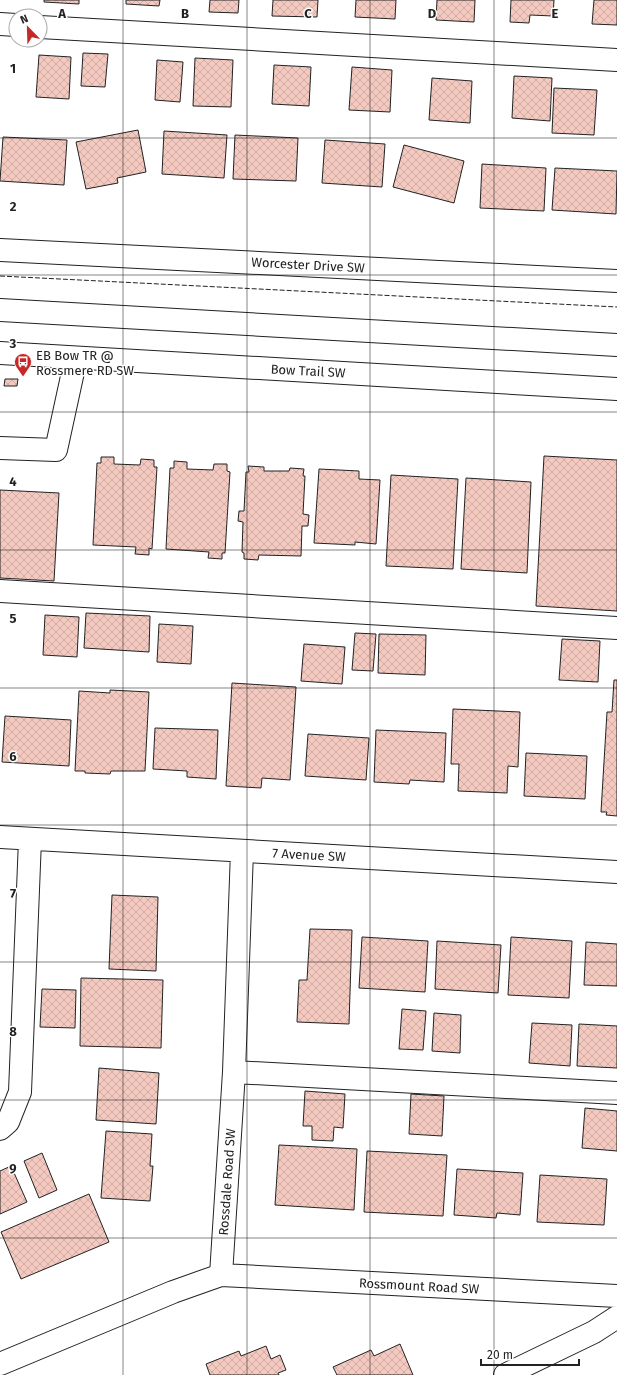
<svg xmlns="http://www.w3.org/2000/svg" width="617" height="1375" viewBox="0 0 617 1375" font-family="'Fira Sans',sans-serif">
  <defs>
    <pattern id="building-cross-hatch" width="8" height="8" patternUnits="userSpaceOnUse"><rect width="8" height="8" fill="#f3c9c0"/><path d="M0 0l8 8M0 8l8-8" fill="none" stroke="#d0aca5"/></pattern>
  </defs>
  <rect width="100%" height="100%" fill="#fff"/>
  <path fill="url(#building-cross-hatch)" stroke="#222" d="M 44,0 L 79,0 L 79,4 L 44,2 Z
    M 126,0 L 160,0 L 159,6 L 126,4 Z
    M 210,0 L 239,0 L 238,13 L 209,12 Z
    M 273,0 L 318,0 L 317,17 L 272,16 Z
    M 356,0 L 396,0 L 395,19 L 355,17 Z
    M 437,0 L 475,0 L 474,22 L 436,20 Z
    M 511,0 L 554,0 L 553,16 L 530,15 L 529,23 L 510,22 Z
    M 594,0 L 617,0 L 617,25 L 592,24 Z
    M 83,53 L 108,54 L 105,87 L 81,86 Z
    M 39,55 L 71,57 L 69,99 L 36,97 Z
    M 195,58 L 233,60 L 231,107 L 193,106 Z
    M 157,60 L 183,62 L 180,102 L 155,100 Z
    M 274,65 L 311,67 L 309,106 L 272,104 Z
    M 352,67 L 392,70 L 390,112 L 349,110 Z
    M 514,76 L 552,78 L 550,121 L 512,118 Z
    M 432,78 L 472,81 L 470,123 L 429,120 Z
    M 554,88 L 597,90 L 594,135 L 552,133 Z
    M 138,130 L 146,172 L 117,178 L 118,183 L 86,189 L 76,142 Z
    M 164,131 L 227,135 L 224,178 L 162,174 Z
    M 235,135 L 298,138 L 296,181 L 233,179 Z
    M 3,137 L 67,140 L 64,185 L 0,181 Z
    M 325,140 L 385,144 L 382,187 L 322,183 Z
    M 404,145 L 464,161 L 454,203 L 393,187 Z
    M 482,164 L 546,168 L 544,211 L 480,208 Z
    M 555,168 L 617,171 L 616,214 L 552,210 Z
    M 5,379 L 18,379 L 17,386 L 4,386 Z
    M 544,456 L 617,460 L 617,611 L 536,606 Z
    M 101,457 L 114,457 L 114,464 L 140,465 L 141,459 L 154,460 L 154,467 L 157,467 L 152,549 L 149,548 L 149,555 L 135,554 L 136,547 L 93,545 L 97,463 L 101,463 Z
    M 174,461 L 187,462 L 187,469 L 213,470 L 214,464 L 227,464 L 227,471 L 230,472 L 225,553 L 222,553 L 222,559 L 208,558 L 209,552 L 166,549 L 170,468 L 174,468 Z
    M 248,466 L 264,467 L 264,471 L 289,471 L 290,468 L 304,469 L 303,476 L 305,476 L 303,514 L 309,515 L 308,526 L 302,526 L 301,556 L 259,555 L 258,560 L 244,559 L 244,553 L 242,552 L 243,522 L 238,521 L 239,511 L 244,511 L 246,472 L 249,472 Z
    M 319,469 L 359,471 L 359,479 L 380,480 L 376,544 L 355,542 L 355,545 L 314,543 Z
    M 391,475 L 458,479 L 453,569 L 386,566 Z
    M 466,478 L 531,482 L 527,573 L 461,569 Z
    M 0,490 L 59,493 L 54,581 L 0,578 Z
    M 86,613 L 150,616 L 149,652 L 84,648 Z
    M 45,615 L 79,617 L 77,657 L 43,655 Z
    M 159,624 L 193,626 L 191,664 L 157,662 Z
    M 355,633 L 376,634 L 373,671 L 352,670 Z
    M 379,634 L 426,635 L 425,675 L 378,673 Z
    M 562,639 L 600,641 L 598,682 L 559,680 Z
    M 304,644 L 345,647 L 342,684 L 301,681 Z
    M 614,680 L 617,680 L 617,816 L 606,815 L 607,812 L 601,812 L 607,712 L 612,712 Z
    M 232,683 L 296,687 L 290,780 L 262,778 L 261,788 L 226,786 Z
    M 110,690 L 149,692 L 145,771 L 111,771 L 110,774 L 85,773 L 85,771 L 75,771 L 79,691 L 110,693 Z
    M 453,709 L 520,712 L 518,767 L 508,766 L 507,793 L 458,791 L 459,764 L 451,764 Z
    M 5,716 L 71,720 L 69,766 L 2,762 Z
    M 155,728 L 218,730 L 216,779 L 187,777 L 187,771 L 153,769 Z
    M 376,730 L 446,733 L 444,782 L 410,780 L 409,784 L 374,782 Z
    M 308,734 L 369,738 L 366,780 L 305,776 Z
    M 526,753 L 587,756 L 585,799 L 524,796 Z
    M 112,895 L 158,897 L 156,971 L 109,969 Z
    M 310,929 L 352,930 L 349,1024 L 297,1022 L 299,980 L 307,980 Z
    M 362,937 L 428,941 L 425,992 L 359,988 Z
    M 511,937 L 572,941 L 569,998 L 508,995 Z
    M 437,941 L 501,945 L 498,993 L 435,989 Z
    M 586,942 L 617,944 L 617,986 L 584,985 Z
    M 81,978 L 163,980 L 161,1048 L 80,1046 Z
    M 42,989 L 76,990 L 75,1028 L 40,1027 Z
    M 402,1009 L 426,1011 L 423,1050 L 399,1049 Z
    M 434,1013 L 461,1015 L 460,1053 L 432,1051 Z
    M 532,1023 L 572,1025 L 570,1066 L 529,1063 Z
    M 579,1024 L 617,1026 L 617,1068 L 577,1066 Z
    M 99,1068 L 159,1073 L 156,1124 L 96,1120 Z
    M 305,1091 L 345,1094 L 343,1128 L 334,1127 L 333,1141 L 312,1140 L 312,1126 L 303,1126 Z
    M 411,1094 L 444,1096 L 442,1136 L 409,1134 Z
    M 585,1108 L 617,1111 L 617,1151 L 582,1148 Z
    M 106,1131 L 152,1134 L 150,1166 L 153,1166 L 150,1201 L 101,1198 Z
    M 279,1145 L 357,1149 L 354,1210 L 275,1205 Z
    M 367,1151 L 447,1155 L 443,1216 L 364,1212 Z
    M 42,1153 L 57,1190 L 39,1198 L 24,1161 Z
    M 11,1166 L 27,1202 L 0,1214 L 0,1171 Z
    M 457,1169 L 523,1173 L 520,1215 L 497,1213 L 496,1218 L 454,1215 Z
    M 540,1175 L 607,1179 L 604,1225 L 537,1222 Z
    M 89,1194 L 109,1242 L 21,1279 L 1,1232 Z
    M 400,1344 L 413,1375 L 337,1375 L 333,1367 L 371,1350 L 374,1356 Z
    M 266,1346 L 271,1359 L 280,1355 L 286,1370 L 278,1373 L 279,1375 L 210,1375 L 206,1364 L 239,1351 L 241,1356 Z"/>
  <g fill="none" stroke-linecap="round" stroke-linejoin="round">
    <defs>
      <path id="minor" d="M 0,24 L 16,25
        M 40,27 L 617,60
        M 0,250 L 617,281
        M 0,448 L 56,450 L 76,358
        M 0,591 L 617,628
        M 0,837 L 617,872
        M 234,1072 L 617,1093
        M 0,1129 L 8,1122 L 20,1092 L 30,839
        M 221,1275 L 234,1072 L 242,851
        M 0,1364 L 173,1292 L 221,1275 L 617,1296
        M 505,1375 L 594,1332 L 617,1317"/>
      <path id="major" d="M 0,310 L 617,345
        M 0,353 L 617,389"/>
    </defs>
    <use href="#minor" stroke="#222" stroke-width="24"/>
    <use href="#major" stroke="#222" stroke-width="24"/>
    <use href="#minor" stroke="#fff" stroke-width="22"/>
    <use href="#major" stroke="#fff" stroke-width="22"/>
    <path stroke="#222" stroke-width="1" stroke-dasharray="5 2" stroke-linecap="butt" d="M 0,276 L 617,307"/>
  </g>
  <path fill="none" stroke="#222" stroke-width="1" stroke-opacity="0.55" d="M 123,0 L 123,1375M 247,0 L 247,1375M 370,0 L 370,1375M 494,0 L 494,1375M 0,138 L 617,138M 0,275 L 617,275M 0,412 L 617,412M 0,550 L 617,550M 0,688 L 617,688M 0,825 L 617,825M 0,962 L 617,962M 0,1100 L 617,1100M 0,1238 L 617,1238"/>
  <defs>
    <symbol id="bus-pin" viewBox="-11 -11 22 30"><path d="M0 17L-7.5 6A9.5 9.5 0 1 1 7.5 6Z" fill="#c62828" stroke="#fff"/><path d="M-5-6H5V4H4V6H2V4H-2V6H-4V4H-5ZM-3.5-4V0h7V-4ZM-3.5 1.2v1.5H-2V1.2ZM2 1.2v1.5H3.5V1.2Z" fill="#fff"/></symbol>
  </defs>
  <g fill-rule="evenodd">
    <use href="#bus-pin" x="13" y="352" width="20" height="27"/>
  </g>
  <g text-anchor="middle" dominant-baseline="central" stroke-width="3" stroke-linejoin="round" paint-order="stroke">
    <g font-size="13" fill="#222" stroke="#fff">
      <text transform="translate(308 265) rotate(3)">Worcester Drive SW</text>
      <text transform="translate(308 371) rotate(3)">Bow Trail SW</text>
      <text transform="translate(309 855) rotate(3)">7 Avenue SW</text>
      <text transform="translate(227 1182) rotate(-86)">Rossdale Road SW</text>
      <text transform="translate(419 1286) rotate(3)">Rossmount Road SW</text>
    </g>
    <g font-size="13" fill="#222" stroke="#fff" text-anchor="start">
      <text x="36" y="355">EB Bow TR @<tspan x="36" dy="15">Rossmere RD SW</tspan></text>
    </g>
  </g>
  <g font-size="13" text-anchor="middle" font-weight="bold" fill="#222" stroke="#fff" stroke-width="3" stroke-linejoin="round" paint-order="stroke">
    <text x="62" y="18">A</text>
    <text x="185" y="18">B</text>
    <text x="308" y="18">C</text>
    <text x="432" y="18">D</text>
    <text x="555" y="18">E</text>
    <text x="13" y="73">1</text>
    <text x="13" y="211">2</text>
    <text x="13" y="348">3</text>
    <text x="13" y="486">4</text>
    <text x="13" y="623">5</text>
    <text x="13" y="761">6</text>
    <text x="13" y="898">7</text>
    <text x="13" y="1036">8</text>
    <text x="13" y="1173">9</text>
  </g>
  <g transform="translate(28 28) rotate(337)"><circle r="19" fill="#ffffff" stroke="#a7a7a7"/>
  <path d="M0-3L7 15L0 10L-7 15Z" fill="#c62828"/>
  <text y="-6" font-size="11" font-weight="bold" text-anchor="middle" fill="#222222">N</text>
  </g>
  <path d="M481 1359v6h98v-6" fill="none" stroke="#222222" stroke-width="2"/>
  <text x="487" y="1359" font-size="12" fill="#222222" stroke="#ffffff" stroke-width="3" paint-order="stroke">20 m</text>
</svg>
